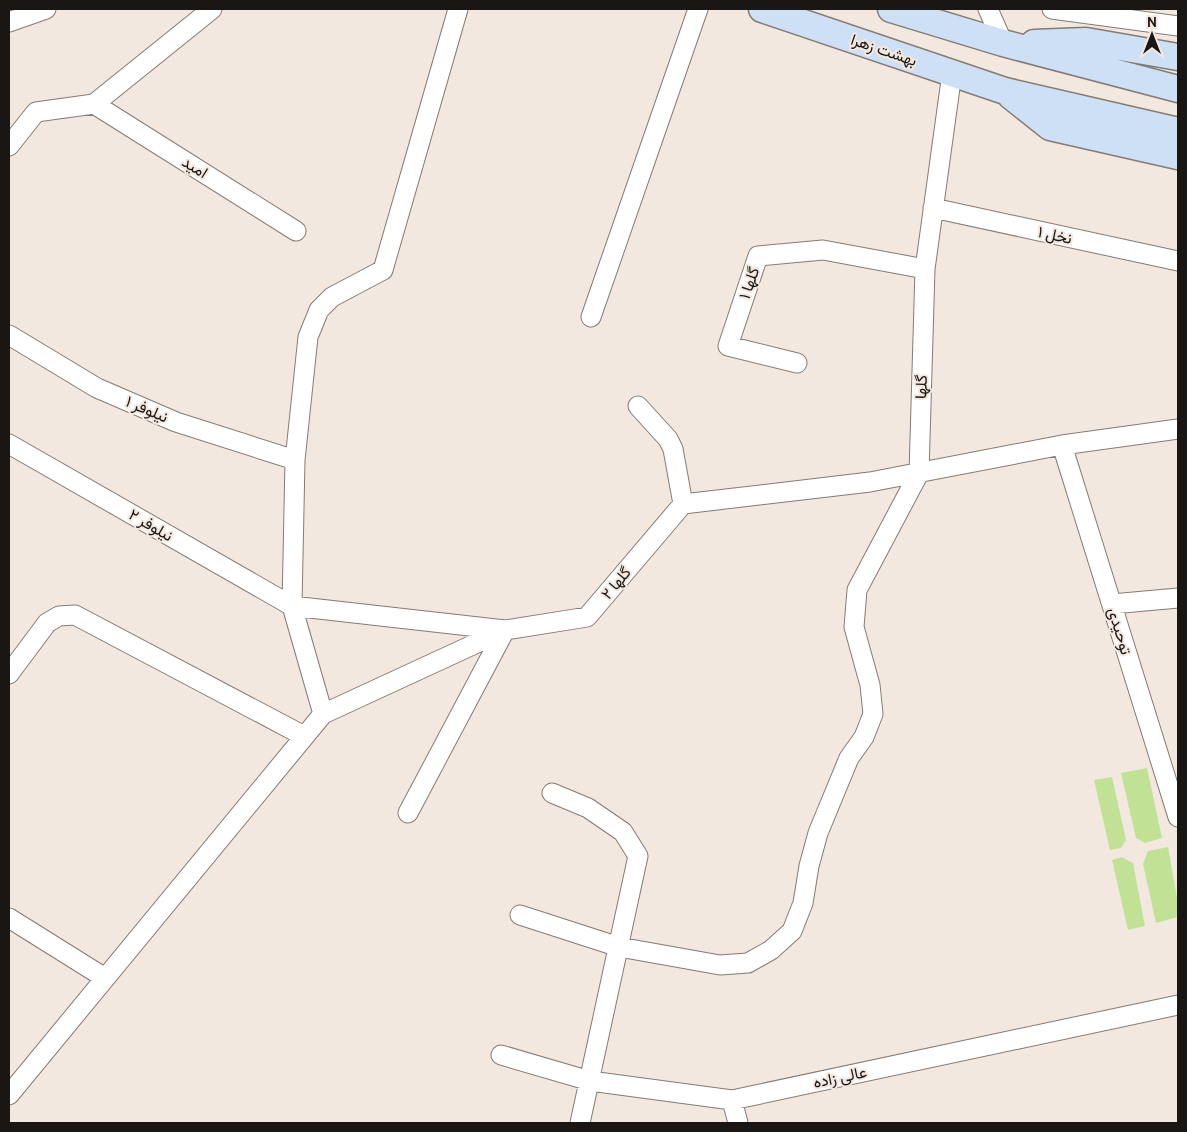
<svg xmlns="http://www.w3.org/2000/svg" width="1187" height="1132" viewBox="0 0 1187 1132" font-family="Cabin,Vazirmatn,sans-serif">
  <rect width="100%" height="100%" fill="#f3e8df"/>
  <path fill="#c1e294" d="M 1147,768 L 1162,838 L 1145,843 L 1136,838 L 1121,773 Z
    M 1112,777 L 1126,840 L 1121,848 L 1110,850 L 1094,780 Z
    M 1168,847 L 1178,903 L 1178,917 L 1156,923 L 1143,864 L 1148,851 Z
    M 1122,857 L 1133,863 L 1145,926 L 1128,930 L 1112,860 Z"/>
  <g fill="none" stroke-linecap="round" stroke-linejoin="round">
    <defs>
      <path id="street" d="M 212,9 L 94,104 L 296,231
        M 988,9 L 1003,43
        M 1052,9 L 1178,26
        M 9,22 L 46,9
        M 9,146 L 36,112 L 94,104
        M 933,208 L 1178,261
        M 591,317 L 698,9
        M 9,335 L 97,388 L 176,422 L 295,460
        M 797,363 L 728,346 L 758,256 L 823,250 L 925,269
        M 638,406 L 668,439 L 673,449 L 683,504
        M 9,444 L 292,606 L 505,630 L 587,617 L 683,504 L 870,482 L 1062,445 L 1178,429
        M 1062,445 L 1178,817
        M 1112,604 L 1178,598
        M 9,674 L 47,623 L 59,616 L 75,615 L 304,736
        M 323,714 L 505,630
        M 552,793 L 588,808 L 623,832 L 638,856 L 580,1123
        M 408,813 L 505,630
        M 520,915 L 619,947 L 720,965 L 748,963 L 771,950 L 792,931 L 803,903 L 809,866 L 818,833 L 849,758 L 864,737 L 873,714 L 870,685 L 854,627 L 857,590 L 919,473 L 925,269 L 952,73
        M 9,918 L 105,978
        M 501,1055 L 590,1081 L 732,1100 L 1178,1005
        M 9,1095 L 323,714 L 292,606 L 295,460 L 308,337 L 319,310 L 332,297 L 383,270 L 458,9
        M 732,1100 L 738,1123"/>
      <path id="secondary" d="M 762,9 L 1005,91 L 1178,131
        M 891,9 L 1003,43 L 1178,89
        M 1034,43 L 1086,41 L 1178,57
        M 1011,96 L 1050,127 L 1178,156"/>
    </defs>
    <use href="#street" stroke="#857b73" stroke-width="21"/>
    <use href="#secondary" stroke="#857b73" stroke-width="29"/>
    <use href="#street" stroke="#fff" stroke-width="19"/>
    <use href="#secondary" stroke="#cde0f5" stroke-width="26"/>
  </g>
  <g text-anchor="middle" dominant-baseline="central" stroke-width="4" stroke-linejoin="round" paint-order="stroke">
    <g font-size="16" fill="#1a1613" stroke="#f3e8df">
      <text transform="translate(884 50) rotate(19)">بهشت زهرا</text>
      <text transform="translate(195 167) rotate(32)">امید</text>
      <text transform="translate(1055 235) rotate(12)">نخل ۱</text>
      <text transform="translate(749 283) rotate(-71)">گلها ۱</text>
      <text transform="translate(921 387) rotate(-88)">گلها</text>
      <text transform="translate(147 409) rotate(23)">نیلوفر ۱</text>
      <text transform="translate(151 525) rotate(30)">نیلوفر ۲</text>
      <text transform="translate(616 583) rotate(-50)">گلها ۲</text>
      <text transform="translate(1120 631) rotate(73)">توحیدی</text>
      <text transform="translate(840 1077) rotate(-12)">عالی زاده</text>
    </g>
  </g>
  <rect width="1187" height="1132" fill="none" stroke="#1a1613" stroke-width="20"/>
  <g transform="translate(1152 35)" stroke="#f3e8df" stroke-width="4" paint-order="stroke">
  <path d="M0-4L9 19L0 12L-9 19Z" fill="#1a1613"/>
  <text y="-8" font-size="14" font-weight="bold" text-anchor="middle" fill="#1a1613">N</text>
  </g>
</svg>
